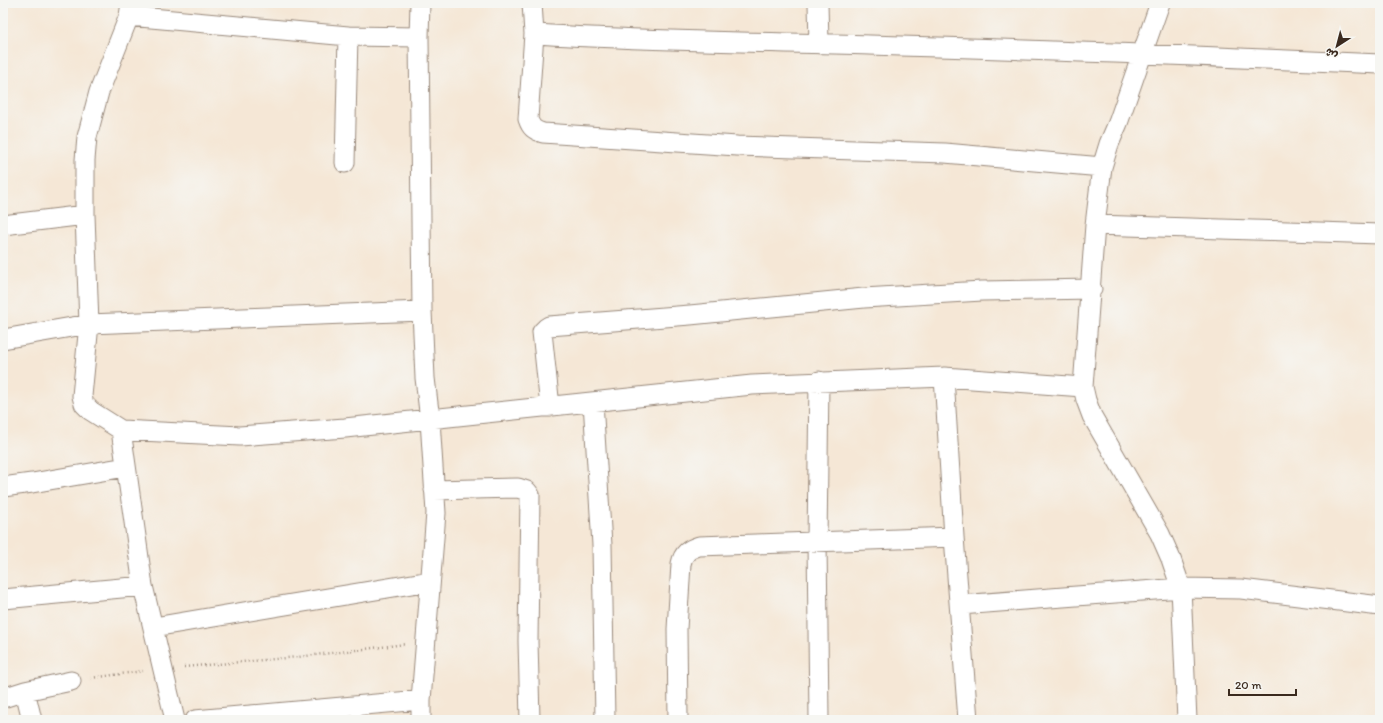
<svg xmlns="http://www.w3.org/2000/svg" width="1383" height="723" viewBox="0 0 1383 723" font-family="Itim,'Playpen Sans Arabic',sans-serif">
  <rect width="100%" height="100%" fill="#f6f6f2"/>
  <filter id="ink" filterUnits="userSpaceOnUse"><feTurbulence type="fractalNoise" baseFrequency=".025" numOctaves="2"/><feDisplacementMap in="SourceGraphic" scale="8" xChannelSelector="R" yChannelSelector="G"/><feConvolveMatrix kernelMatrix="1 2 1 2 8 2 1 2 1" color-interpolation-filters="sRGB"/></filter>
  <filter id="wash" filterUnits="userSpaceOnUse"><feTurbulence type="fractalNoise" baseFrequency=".012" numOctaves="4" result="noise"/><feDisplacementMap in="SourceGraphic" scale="16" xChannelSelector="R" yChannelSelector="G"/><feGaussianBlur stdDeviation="0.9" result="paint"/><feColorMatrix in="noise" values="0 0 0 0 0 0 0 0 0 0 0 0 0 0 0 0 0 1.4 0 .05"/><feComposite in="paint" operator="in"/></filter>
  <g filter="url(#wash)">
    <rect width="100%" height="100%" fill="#f5e7d6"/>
  </g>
  <g filter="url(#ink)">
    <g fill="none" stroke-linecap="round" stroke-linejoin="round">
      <defs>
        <path id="street" d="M 131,3 L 129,16 L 99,92 L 87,137 L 85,160 L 85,215 L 89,324 L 82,396 L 84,404 L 91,411 L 121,430 L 240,436 L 345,428 L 752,385 L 944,377 L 1083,387
          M 420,3 L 419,37 L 422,311 L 425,378 L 430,420 L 436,513 L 421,700 L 421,720
          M 532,3 L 534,34 C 645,41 757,42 870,45 C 1040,50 1210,56 1380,64
          M 818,3 L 819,44
          M 1160,3 L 1118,123 L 1109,144 L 1102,167 L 1095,225 L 1083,387 L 1086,400 L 1092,416 L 1160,534 L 1171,559 L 1181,588 L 1187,720
          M 129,16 L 348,36 L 345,163
          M 534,34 L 528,119 C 531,128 534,130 543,133 L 737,146 L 945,153 L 1102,167
          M 348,36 L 419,37
          M 3,225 L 85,215
          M 1095,225 L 1380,234
          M 3,339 L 89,324 L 422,311
          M 944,377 L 954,537 L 968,720
          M 593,402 L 602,545 L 605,720
          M 550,407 L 542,332 L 546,328 L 549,326 L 690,315 L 864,298 L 982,291 L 1092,289
          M 121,430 L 143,586 L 175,720
          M 3,487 L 32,483 L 126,467
          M 434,490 L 518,488 L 527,491 L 530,495 L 528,641 L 530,720
          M 3,599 L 143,586
          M 960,605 L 1181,588 L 1241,589 L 1380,606
          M 154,627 L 430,581
          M 25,691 L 32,720
          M 3,698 L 25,691 L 71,681
          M 195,720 L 421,700
          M 678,720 L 677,629 L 681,564 C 683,553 689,549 699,546 L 954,537
          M 819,720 L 817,541 L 819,381"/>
      </defs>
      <use href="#street" stroke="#98887a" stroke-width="21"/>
      <path stroke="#98887a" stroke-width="2.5" stroke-dasharray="1 3" stroke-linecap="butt" d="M 184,667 L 298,657 L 406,644
        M 91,678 L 143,671"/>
      <use href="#street" stroke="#fff" stroke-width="19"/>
    </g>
  </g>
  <rect width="1383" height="723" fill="none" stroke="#f6f6f2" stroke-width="16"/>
  <g transform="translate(1337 46) rotate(216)" stroke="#f6f6f2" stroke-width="3" paint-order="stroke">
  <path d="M0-3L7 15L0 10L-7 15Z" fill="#3b2a1e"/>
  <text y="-6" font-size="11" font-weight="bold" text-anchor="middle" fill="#3b2a1e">ش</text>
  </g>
  <path d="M1229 689v6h67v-6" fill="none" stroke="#3b2a1e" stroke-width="2"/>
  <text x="1235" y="689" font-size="12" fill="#3b2a1e" stroke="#f6f6f2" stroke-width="3" paint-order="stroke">20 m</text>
</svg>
